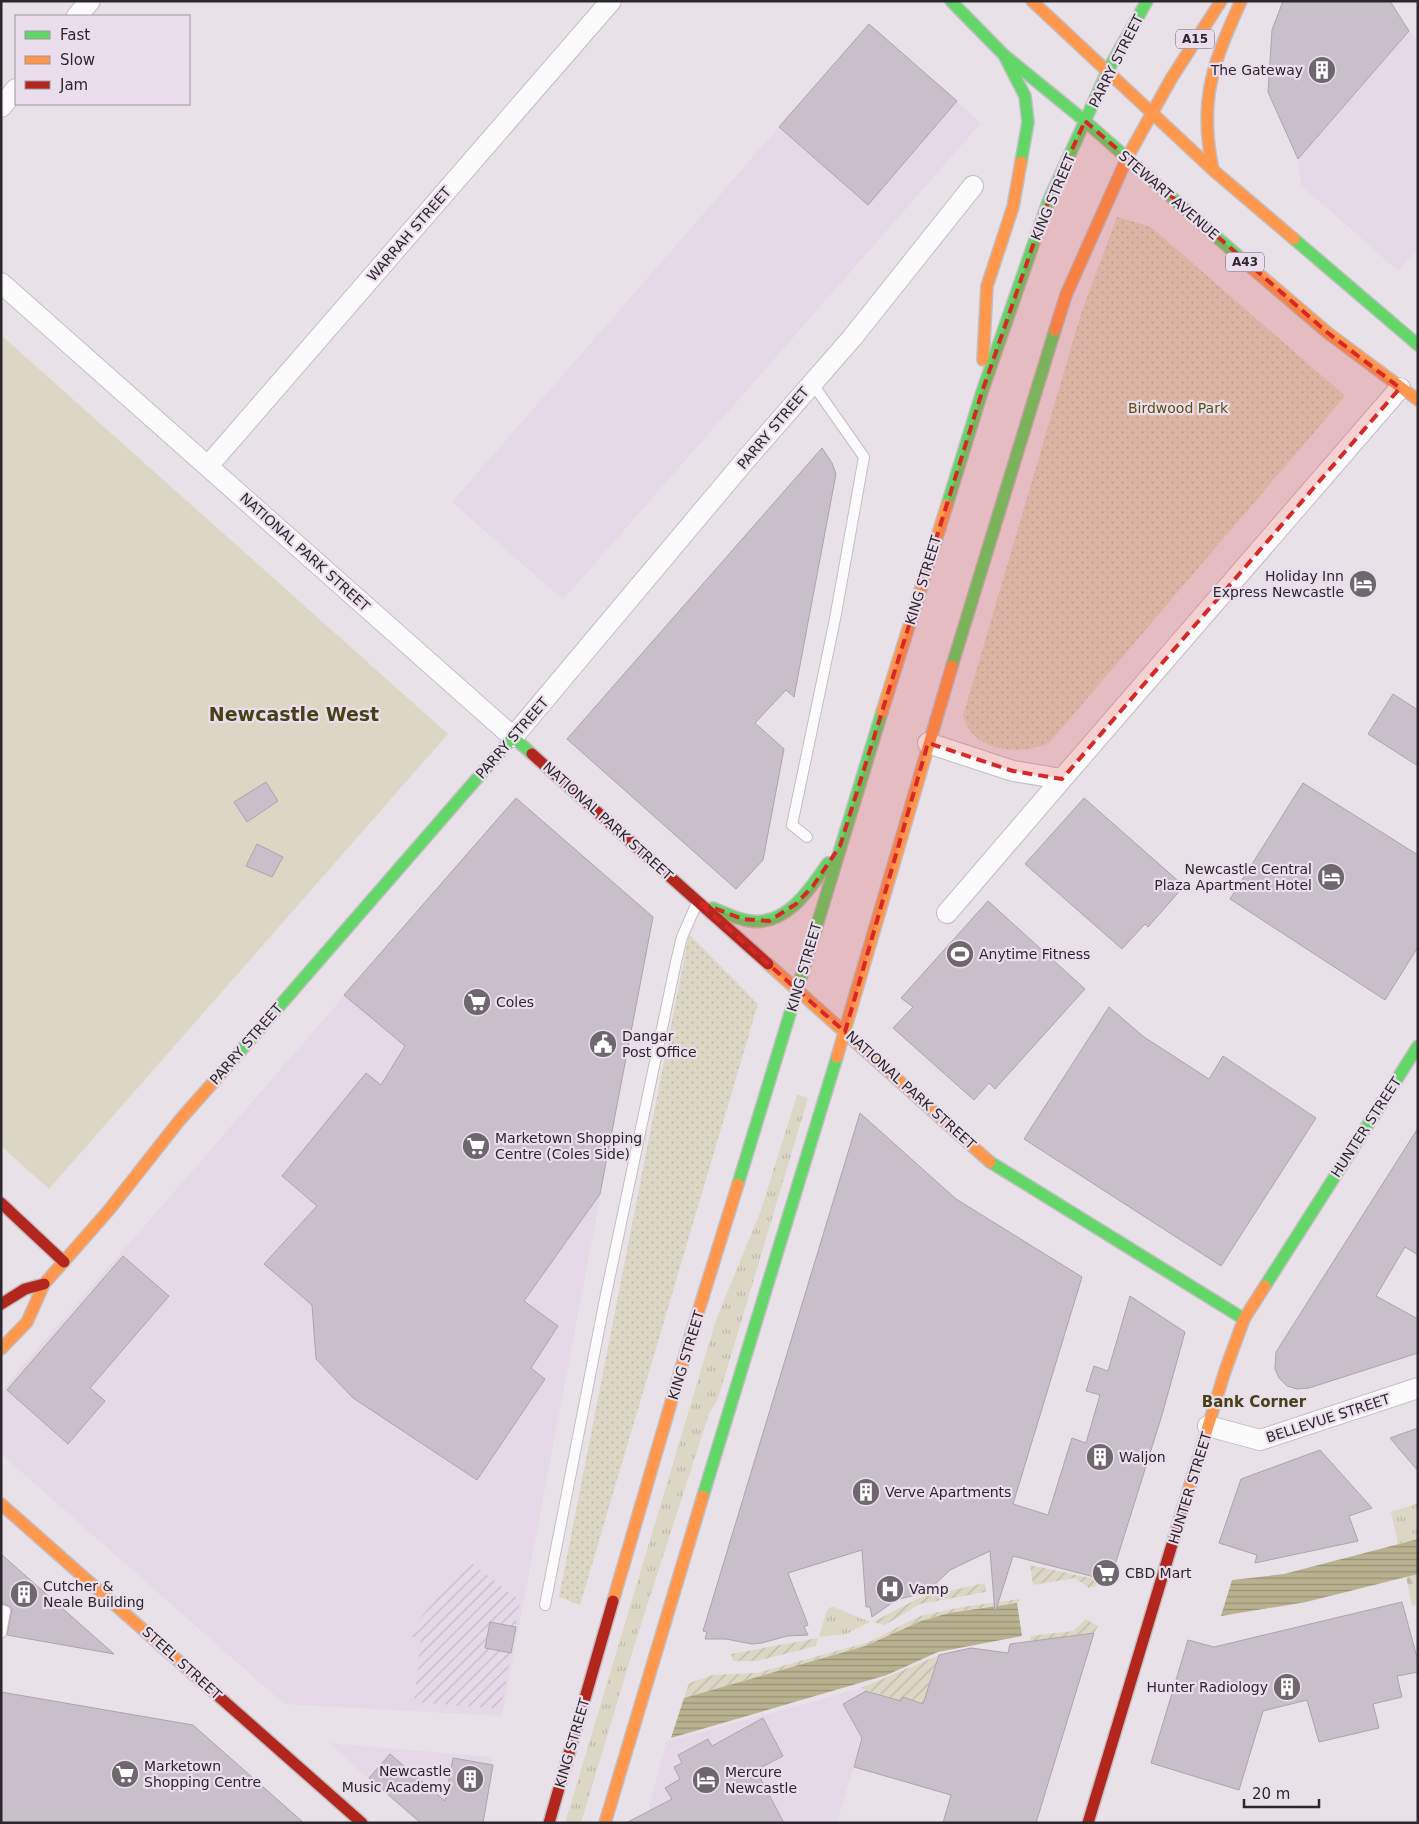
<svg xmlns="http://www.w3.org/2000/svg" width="1419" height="1824" viewBox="0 0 1419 1824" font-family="'DejaVu Sans',sans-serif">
  <defs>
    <pattern id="industrial-furrows" width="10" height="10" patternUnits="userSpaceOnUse" patternTransform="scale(1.25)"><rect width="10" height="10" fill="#e5d9e7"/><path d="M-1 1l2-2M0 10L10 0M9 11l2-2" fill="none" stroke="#c5bac6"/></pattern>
    <pattern id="grass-tufts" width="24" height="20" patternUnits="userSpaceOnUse" patternTransform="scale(1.25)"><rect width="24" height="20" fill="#dcd7c4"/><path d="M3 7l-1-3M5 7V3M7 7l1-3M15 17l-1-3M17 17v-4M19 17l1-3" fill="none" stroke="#bdb9a9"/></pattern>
    <pattern id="forest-firs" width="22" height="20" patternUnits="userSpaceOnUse" patternTransform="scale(1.25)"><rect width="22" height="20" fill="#dcd7c4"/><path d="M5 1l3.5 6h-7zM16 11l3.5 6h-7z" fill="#bdb9a9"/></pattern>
    <pattern id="park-dots" width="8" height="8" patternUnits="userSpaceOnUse" patternTransform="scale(1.25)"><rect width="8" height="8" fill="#dcd7c4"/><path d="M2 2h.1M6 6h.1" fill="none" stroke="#bdb9a9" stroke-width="1.8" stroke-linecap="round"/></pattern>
    <pattern id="garden-furrows" width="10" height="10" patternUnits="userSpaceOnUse" patternTransform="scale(1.25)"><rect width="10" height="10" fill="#dcd7c4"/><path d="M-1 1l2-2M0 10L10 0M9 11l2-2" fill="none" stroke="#bdb9a9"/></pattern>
    <pattern id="water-rules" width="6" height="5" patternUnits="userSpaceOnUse" patternTransform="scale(1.25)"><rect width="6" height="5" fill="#b9b290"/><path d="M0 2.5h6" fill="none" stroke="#979176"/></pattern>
  </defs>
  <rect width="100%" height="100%" fill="#e8e2e8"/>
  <path fill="#e5d9e7" d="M 869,24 L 981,123 L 563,600 L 452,502 Z
    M 1409,32 L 1418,39 L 1418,248 L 1398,271 L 1301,185 L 1298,159 Z
    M 516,798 L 653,917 L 502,1716 L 284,1704 L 1,1454 L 1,1391 Z
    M 861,1688 L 876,1693 L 837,1823 L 645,1823 L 666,1742 Z
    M 329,1743 L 493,1757 L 480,1823 L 418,1823 Z"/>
  <path fill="url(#industrial-furrows)" d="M 469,1561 L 520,1601 L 501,1709 L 414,1702 L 421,1638 L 405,1636 Z"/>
  <path fill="url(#grass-tufts)" d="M 797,1095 L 808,1098 L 718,1399 L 709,1414 L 637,1637 L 581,1823 L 565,1823 L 716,1320 L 761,1210 Z
    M 1418,1503 L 1418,1539 L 1398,1544 L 1391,1512 Z
    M 831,1607 L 834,1607 L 870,1622 L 846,1634 L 819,1637 L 827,1610 Z"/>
  <path fill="url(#forest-firs)" d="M 1418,1574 L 1418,1604 L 1412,1606 L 1406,1577 Z"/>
  <path fill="url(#park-dots)" d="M 1117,217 L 1151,227 L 1345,396 L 1049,743 C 1019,756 973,752 963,716 L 1081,314 Z
    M 689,934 L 758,1004 L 580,1605 L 559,1597 Z"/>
  <path fill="url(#garden-furrows)" d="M 1030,1565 L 1109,1582 L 1089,1588 L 1075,1578 L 1033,1585 Z
    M 985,1583 L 986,1592 L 920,1604 L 885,1625 L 873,1622 L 921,1597 Z
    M 1020,1599 L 1020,1602 L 949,1613 L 921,1621 L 865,1646 L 684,1698 L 689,1683 L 713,1675 L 757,1673 L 869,1642 L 920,1616 L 962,1607 Z
    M 1086,1619 L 1098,1626 L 1094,1633 L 1031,1641 L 1030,1636 L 1073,1631 Z
    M 818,1638 L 816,1646 L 757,1661 L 733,1661 L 731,1654 Z
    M 939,1655 L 923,1704 L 904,1697 L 901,1701 L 861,1688 Z"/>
  <path fill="#dcd7c4" d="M 1,335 L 448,734 L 49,1189 L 1,1146 Z"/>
  <path fill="url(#water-rules)" d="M 1418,1539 L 1418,1574 L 1306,1602 L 1221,1616 L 1232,1580 L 1284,1574 Z
    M 1017,1603 L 1022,1636 L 938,1652 L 887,1675 L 671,1738 L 684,1698 L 865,1646 L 921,1621 L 949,1613 Z"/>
  <path fill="#c9bfca" stroke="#aaa5aa" d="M 1283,1 L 1390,1 L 1409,31 L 1298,159 L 1268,92 L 1272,30 Z
    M 869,24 L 957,101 L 868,205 L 779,127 Z
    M 822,448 L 832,463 L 836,474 L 794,697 L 786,690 L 755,723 L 784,749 L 763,860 L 736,889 L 567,739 Z
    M 1393,694 L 1418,710 L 1418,766 L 1368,734 Z
    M 266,782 L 278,801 L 247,822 L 234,802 Z
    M 1303,783 L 1418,855 L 1418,947 L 1385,1000 L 1230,899 Z
    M 516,798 L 653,917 L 600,1194 L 524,1301 L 558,1326 L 531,1368 L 545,1379 L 477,1480 L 353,1398 L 316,1359 L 312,1305 L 264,1264 L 317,1206 L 282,1176 L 366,1073 L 381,1085 L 405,1046 L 344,995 Z
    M 1084,798 L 1184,886 L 1148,927 L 1145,924 L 1122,949 L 1025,864 Z
    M 257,844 L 283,857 L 272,877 L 246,866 Z
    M 988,901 L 1085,989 L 995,1089 L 989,1083 L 974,1100 L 893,1028 L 913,1007 L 901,998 Z
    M 1109,1007 L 1144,1037 L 1209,1079 L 1223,1056 L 1316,1118 L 1221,1266 L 1024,1139 Z
    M 860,1113 L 956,1199 L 1082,1277 L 1013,1504 L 1048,1515 L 1072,1438 L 1086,1443 L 1100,1395 L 1086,1391 L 1094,1366 L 1108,1371 L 1130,1296 L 1185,1332 L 1162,1415 L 1110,1581 L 1013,1556 L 995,1613 L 990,1551 L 950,1570 L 927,1592 L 896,1600 L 872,1617 L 870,1607 L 866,1607 L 862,1550 L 788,1573 L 808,1625 L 804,1627 L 808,1635 L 787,1636 L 762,1643 L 752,1644 L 726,1639 L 705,1639 L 707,1632 L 703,1631 Z
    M 1418,1128 L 1418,1255 L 1405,1247 L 1376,1296 L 1418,1319 L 1418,1353 L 1309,1388 L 1297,1389 L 1287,1386 L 1279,1378 L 1275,1369 L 1276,1352 Z
    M 123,1256 L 169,1296 L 90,1388 L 105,1401 L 68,1444 L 7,1390 Z
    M 1418,1428 L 1418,1471 L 1390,1438 Z
    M 1320,1450 L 1372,1508 L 1349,1516 L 1358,1541 L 1255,1563 L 1257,1555 L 1219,1543 L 1241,1479 Z
    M 1,1554 L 114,1654 L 7,1635 L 12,1609 L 9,1606 L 1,1603 Z
    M 1402,1602 L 1418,1661 L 1418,1672 L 1397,1676 L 1402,1697 L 1373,1704 L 1379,1728 L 1319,1742 L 1307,1700 L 1263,1711 L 1239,1790 L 1151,1763 L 1188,1640 L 1214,1647 Z
    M 490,1622 L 516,1627 L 511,1653 L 485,1648 Z
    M 1094,1633 L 1036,1823 L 943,1823 L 951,1795 L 854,1767 L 862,1738 L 843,1704 L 866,1691 L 901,1701 L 903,1697 L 923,1704 L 939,1655 L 971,1648 L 1008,1653 L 1010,1644 Z
    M 1,1692 L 193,1725 L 304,1823 L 1,1823 Z
    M 763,1718 L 783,1756 L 756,1770 L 784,1823 L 626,1823 L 672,1799 L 665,1788 L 680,1779 L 674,1767 L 682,1763 L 678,1755 L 708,1739 L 712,1746 Z
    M 390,1754 L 445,1801 L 453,1758 L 493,1765 L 483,1823 L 421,1823 L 369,1778 Z"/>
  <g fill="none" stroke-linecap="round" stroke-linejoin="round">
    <defs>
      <path id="lane" d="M 807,837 L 792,825 L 835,619 L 864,457 L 812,383
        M 545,1605 L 605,1299 L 676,962 L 682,937 L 697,903
        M 1,1610 L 5,1611 L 1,1633"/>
      <path id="street" d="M 77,16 L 90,1
        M 1,107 L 16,89
        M 1,283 L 513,737 L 748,457 L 852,338 L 973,186
        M 208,466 L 611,1
        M 928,743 L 1013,771 L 1062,779 L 1400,388
        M 947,913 L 1062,779
        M 1208,1426 L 1260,1440 L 1418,1388"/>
      <path id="fast" d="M 951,1 L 1004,55 L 1085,121 L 1253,269
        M 1004,55 L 1025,96 L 1028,122 L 1021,162
        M 1085,121 L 1108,70 L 1147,1
        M 1294,239 L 1418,345
        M 947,505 L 982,392 L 1048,202 L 1085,121
        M 952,666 L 1055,330
        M 713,908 C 725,913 737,919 750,921 C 787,926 810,889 828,863
        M 224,1070 L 513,737 L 532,754
        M 990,1162 L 1244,1319
        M 738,1184 L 882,712
        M 1265,1286 L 1418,1046
        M 703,1496 L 837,1057"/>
      <path id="slow" d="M 1032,1 L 1213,170 L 1294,239
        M 1127,158 L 1171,79 L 1221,1
        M 1213,170 C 1198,101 1213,63 1241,1
        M 1253,269 L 1328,333 L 1418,400
        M 1055,330 L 1066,295 L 1127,158
        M 983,360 L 987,286 L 1013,207 L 1021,162
        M 882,712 L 947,505
        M 768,964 L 990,1162
        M 837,1057 L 952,666
        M 1,1349 L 27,1322 L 44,1284 L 109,1210 L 179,1121 L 224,1070
        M 1,1504 L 208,1687
        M 1183,1508 L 1225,1371 L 1244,1319 L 1265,1286
        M 613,1601 L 687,1348 L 738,1184
        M 605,1823 L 703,1496"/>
      <path id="jam" d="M 532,754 L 768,964
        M 1,1203 L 64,1262
        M 1,1304 L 25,1289 L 44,1284
        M 208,1687 L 362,1823
        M 549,1823 L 613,1601
        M 1088,1823 L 1183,1508"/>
    </defs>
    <use href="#lane" stroke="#c3bec3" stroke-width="12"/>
    <use href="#street" stroke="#c3bec3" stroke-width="22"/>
    <use href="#fast" stroke="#c3bec3" stroke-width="14"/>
    <use href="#slow" stroke="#c3bec3" stroke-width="14"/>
    <use href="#jam" stroke="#c3bec3" stroke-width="14"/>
    <use href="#lane" stroke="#fcfbfc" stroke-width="10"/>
    <use href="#street" stroke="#fcfbfc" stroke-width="20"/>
    <use href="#fast" stroke="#63d668" stroke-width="11"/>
    <use href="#slow" stroke="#ff974d" stroke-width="11"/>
    <use href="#jam" stroke="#b3261e" stroke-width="11"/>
  </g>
  <path fill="#d62828" fill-opacity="0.2" stroke="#d62828" stroke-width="4" stroke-dasharray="10 6" stroke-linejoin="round" d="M 1085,121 L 1328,333 L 1400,388 L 1062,779 L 1013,771 L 928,743 L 845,1032 L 698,902 L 743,919 L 769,921 L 796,904 L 813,886 L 840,846 L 982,392 L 1048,202 Z"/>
  <defs>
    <symbol id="building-disc" viewBox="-11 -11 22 22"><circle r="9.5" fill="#6e686e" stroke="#eadeec"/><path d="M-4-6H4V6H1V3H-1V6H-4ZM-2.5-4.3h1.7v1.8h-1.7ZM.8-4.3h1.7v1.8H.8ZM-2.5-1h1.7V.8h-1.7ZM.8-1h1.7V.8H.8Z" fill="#fff"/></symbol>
    <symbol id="hotel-disc" viewBox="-11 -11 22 22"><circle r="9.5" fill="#6e686e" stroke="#eadeec"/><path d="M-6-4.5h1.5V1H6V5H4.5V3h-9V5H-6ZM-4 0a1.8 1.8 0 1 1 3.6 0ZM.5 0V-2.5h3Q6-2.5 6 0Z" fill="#fff"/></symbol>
    <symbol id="stadium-disc" viewBox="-11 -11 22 22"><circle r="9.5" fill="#6e686e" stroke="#eadeec"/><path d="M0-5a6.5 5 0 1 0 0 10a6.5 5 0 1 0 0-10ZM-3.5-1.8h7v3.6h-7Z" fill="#fff"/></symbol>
    <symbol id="supermarket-disc" viewBox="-11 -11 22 22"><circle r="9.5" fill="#6e686e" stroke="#eadeec"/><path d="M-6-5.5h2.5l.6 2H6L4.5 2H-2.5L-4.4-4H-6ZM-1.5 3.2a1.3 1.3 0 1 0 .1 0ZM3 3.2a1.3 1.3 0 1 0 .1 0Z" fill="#fff"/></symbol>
    <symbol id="civic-disc" viewBox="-11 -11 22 22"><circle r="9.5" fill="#6e686e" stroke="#eadeec"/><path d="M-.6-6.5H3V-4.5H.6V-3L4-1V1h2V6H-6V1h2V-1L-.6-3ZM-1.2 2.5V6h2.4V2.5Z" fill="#fff"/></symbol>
    <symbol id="hospital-disc" viewBox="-11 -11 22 22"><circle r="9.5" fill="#6e686e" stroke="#eadeec"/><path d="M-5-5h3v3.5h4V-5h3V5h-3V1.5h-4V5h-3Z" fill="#fff"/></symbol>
  </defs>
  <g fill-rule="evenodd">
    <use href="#building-disc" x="1306" y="54" width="32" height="32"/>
    <use href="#hotel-disc" x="1347" y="568" width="32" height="32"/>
    <use href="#hotel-disc" x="1315" y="861" width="32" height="32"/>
    <use href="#stadium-disc" x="944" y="938" width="32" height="32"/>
    <use href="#supermarket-disc" x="461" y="986" width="32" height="32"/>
    <use href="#civic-disc" x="587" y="1028" width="32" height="32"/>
    <use href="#supermarket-disc" x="460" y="1130" width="32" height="32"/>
    <use href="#building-disc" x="1084" y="1441" width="32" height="32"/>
    <use href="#building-disc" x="850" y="1476" width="32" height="32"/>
    <use href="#supermarket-disc" x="1090" y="1557" width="32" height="32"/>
    <use href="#hospital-disc" x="874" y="1573" width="32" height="32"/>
    <use href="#building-disc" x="8" y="1578" width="32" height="32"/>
    <use href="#building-disc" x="1271" y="1671" width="32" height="32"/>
    <use href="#supermarket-disc" x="109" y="1758" width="32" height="32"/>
    <use href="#building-disc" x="454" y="1763" width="32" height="32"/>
    <use href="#hotel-disc" x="690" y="1764" width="32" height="32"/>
  </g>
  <g text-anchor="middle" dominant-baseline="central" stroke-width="4.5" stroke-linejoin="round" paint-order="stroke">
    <g fill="#eadeec" stroke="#655e66" stroke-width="1">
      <rect x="1176" y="29.5" width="38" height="19" rx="4"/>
      <rect x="1226" y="252.5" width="38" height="19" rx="4"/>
    </g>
    <g font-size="12" font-weight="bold" fill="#2c272d">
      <text x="1195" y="39">A15</text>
      <text x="1245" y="262">A43</text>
    </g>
    <g font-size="14" fill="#2c272d" stroke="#eadeec">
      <text transform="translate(1116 61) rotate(-63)">PARRY STREET</text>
      <text transform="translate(1169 195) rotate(41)">STEWART AVENUE</text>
      <text transform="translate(1053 197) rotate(-67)">KING STREET</text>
      <text transform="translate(409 234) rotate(-49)">WARRAH STREET</text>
      <text transform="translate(773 428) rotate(-50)">PARRY STREET</text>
      <text transform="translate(305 552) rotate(42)">NATIONAL PARK STREET</text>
      <text transform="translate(923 580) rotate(-73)">KING STREET</text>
      <text transform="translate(512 738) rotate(-49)">PARRY STREET</text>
      <text transform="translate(608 821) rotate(42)">NATIONAL PARK STREET</text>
      <text transform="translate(804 967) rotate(-74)">KING STREET</text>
      <text transform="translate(246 1044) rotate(-49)">PARRY STREET</text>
      <text transform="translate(911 1090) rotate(42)">NATIONAL PARK STREET</text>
      <text transform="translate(1366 1127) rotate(-57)">HUNTER STREET</text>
      <text transform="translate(686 1355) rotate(-73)">KING STREET</text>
      <text transform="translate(1328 1418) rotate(-18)">BELLEVUE STREET</text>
      <text transform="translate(1190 1488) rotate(-73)">HUNTER STREET</text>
      <text transform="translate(182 1663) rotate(42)">STEEL STREET</text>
      <text transform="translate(572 1743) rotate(-74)">KING STREET</text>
    </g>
    <g font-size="14" fill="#2c272d" stroke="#eadeec" text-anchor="start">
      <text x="1303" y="70" text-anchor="end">The Gateway</text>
      <text x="1344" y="576" text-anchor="end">Holiday Inn<tspan x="1344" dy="16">Express Newcastle</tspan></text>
      <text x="1312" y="869" text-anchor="end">Newcastle Central<tspan x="1312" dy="16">Plaza Apartment Hotel</tspan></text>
      <text x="979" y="954">Anytime Fitness</text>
      <text x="496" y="1002">Coles</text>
      <text x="622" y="1036">Dangar<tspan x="622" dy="16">Post Office</tspan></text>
      <text x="495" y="1138">Marketown Shopping<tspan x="495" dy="16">Centre (Coles Side)</tspan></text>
      <text x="1119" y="1457">Waljon</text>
      <text x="885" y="1492">Verve Apartments</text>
      <text x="1125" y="1573">CBD Mart</text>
      <text x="43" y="1586">Cutcher &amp;<tspan x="43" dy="16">Neale Building</tspan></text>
      <text x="909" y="1589">Vamp</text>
      <text x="1268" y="1687" text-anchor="end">Hunter Radiology</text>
      <text x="144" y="1766">Marketown<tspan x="144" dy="16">Shopping Centre</tspan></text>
      <text x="451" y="1771" text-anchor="end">Newcastle<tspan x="451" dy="16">Music Academy</tspan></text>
      <text x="725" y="1772">Mercure<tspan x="725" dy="16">Newcastle</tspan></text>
    </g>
    <g font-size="14" fill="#585010" stroke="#eadeec">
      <text x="1178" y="408">Birdwood Park</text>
    </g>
    <g font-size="15" font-weight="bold" fill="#464117" stroke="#eadeec">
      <text x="1254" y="1402">Bank Corner</text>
    </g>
    <g font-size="19" font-weight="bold" fill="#464117" stroke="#eadeec">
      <text x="294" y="714">Newcastle West</text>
    </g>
  </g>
  <rect width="1419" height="1824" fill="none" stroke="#2c272d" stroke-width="5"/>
  <rect x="15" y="15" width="175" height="90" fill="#eadeec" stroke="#9e95a0"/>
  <rect x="25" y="31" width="25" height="8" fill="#63d668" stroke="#9e95a0"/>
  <text x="60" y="40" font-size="15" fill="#2c272d">Fast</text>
  <rect x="25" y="56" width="25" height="8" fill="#ff974d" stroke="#9e95a0"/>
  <text x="60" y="65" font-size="15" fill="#2c272d">Slow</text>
  <rect x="25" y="81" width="25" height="8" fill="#b3261e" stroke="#9e95a0"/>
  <text x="60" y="90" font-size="15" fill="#2c272d">Jam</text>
  <path d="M1244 1799v8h75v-8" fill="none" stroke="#2c272d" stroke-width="2.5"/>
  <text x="1252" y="1799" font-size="15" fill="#2c272d" stroke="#eadeec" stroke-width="4" paint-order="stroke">20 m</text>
</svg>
